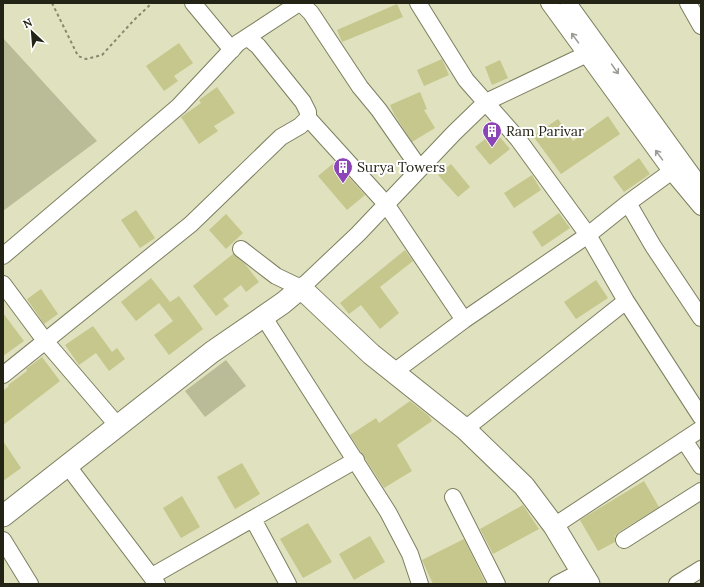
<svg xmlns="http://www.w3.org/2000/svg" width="704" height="587" viewBox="0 0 704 587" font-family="Lora,serif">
  <rect width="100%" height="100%" fill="#e0e1be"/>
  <path fill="#babc97" d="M 3,38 L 97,141 L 3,211 Z
    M 226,360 L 246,386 L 205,417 L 185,391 Z"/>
  <path fill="#c5c78c" d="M 397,4 L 403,17 L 342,42 L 337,30 Z
    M 179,43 L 193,63 L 174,76 L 178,81 L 164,91 L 146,66 Z
    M 442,59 L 449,75 L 424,86 L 417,70 Z
    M 500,60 L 508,78 L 492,85 L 485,67 Z
    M 217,87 L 235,113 L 214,126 L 218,131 L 199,144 L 181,117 L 201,103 L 199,100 Z
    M 420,92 L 427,109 L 424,110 L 435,128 L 412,142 L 394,114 L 390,105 Z
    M 608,116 L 620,134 L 561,174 L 533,136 L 558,119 L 573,141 Z
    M 495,131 L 510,149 L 490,165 L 475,147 Z
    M 639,158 L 650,174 L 624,192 L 613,177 Z
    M 335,162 L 365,195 L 347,210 L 318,176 Z
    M 451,164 L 470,187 L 458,197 L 438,175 Z
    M 532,175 L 541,190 L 514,208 L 504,193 Z
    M 136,210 L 155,238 L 140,248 L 121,220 Z
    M 559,213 L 570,228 L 542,247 L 532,232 Z
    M 226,214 L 243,233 L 226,249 L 209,230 Z
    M 405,250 L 413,261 L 380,287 L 399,313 L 380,329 L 361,305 L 349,314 L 340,303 Z
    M 233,254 L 245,264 L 259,282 L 246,292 L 241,285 L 223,299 L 229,306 L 216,316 L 193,286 Z
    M 151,278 L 170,302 L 179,296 L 203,329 L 169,355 L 154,335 L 173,321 L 159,303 L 136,321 L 121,302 Z
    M 596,280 L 608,298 L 576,319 L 564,302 Z
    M 41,289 L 58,314 L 44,324 L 27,299 Z
    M 3,313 L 24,341 L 3,356 Z
    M 93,326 L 112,352 L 117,348 L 125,359 L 109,371 L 96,353 L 79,365 L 65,345 Z
    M 42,357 L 60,381 L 3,425 L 3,391 L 9,386 L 8,385 L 27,371 L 26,369 Z
    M 410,401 L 429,416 L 432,421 L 397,445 L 412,471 L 384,488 L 350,435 L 376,418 L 379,423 Z
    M 3,441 L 21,468 L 3,481 Z
    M 242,463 L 260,494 L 235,509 L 217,477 Z
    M 644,481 L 659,507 L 619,532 L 615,536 L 615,542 L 598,551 L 580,520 Z
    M 182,496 L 200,527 L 181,538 L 163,508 Z
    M 523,505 L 539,529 L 493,554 L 480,529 Z
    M 308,523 L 332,562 L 303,578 L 280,539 Z
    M 370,536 L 385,562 L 354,580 L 339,554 Z
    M 464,539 L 486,584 L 433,584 L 422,560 Z"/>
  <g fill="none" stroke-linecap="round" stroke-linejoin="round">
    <defs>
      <path id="minor" d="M 193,3 L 232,50
        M 301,3 L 311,13 L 360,87 L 379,110 L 420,169
        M 418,3 L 466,80 L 518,139 L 588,235 L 626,301 L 701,417
        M 549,3 L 671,171 L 701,207
        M 568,3 L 701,187
        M 688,3 L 701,26
        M 308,118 L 386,204 L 464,320
        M 628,203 L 653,246 L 701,318
        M 241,249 L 276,276 L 301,288 L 358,234 L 454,133 L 486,102 L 587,54
        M 3,256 L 179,106 L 238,43 L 299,3
        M 3,284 L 46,342 L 118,426
        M 263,316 L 388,512 L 410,554 L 420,584
        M 394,372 L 464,320 L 588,235 L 628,203 L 683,163
        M 3,375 L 191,224 L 281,137 L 300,126 L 308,118 L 308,112 L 303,102 L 258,46 L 247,37
        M 465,429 L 626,301
        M 684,440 L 701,466
        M 67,465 L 157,584
        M 453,497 L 497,584
        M 253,519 L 288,584
        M 554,526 L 701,429
        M 3,540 L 30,584
        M 624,540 L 701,491
        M 152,576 L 356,460
        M 557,584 L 582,571
        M 677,584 L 701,569"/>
      <path id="major" d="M 3,516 L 212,352 L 283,303 L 301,288 L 371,354 L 465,429 L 524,486 L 554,526 L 589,584"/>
    </defs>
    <use href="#minor" stroke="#7d7f5f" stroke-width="18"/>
    <use href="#major" stroke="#7d7f5f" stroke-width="23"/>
    <path stroke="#87886f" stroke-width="2" stroke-dasharray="3 3" stroke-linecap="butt" d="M 52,3 L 78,56 L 86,59 L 102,55 L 134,20 L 152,3"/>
    <use href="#minor" stroke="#fff" stroke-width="16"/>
    <use href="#major" stroke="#fff" stroke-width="21"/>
  </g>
  <defs><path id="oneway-shaft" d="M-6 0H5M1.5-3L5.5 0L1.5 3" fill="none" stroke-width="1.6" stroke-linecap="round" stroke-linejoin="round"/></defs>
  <g stroke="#9c9c96">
    <use href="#oneway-shaft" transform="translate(575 38) rotate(-126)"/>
    <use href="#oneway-shaft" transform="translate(615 69) rotate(55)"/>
    <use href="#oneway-shaft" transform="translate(659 155) rotate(-126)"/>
  </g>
  <defs>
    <symbol id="building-pin" viewBox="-11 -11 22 30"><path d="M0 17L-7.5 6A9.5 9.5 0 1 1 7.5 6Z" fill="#8d44b6" stroke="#fff"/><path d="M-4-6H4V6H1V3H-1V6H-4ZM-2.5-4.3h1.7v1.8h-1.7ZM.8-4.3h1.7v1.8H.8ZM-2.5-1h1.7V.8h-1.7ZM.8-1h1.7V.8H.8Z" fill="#fff"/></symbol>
  </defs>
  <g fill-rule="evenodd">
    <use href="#building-pin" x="481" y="120" width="22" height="30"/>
    <use href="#building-pin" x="332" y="156" width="22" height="30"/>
  </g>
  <g text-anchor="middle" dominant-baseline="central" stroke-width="4" stroke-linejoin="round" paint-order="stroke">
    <g font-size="14" fill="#232316" stroke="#fff" text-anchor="start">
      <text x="506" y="131">Ram Parivar</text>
      <text x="357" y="167">Surya Towers</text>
    </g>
  </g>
  <rect width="704" height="587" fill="none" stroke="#232316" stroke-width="8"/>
  <g transform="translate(32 32) rotate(334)" stroke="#ffffff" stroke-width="3" paint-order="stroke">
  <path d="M0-3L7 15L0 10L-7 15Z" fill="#232316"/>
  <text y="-6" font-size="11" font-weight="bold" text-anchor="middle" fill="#232316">N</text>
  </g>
</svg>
